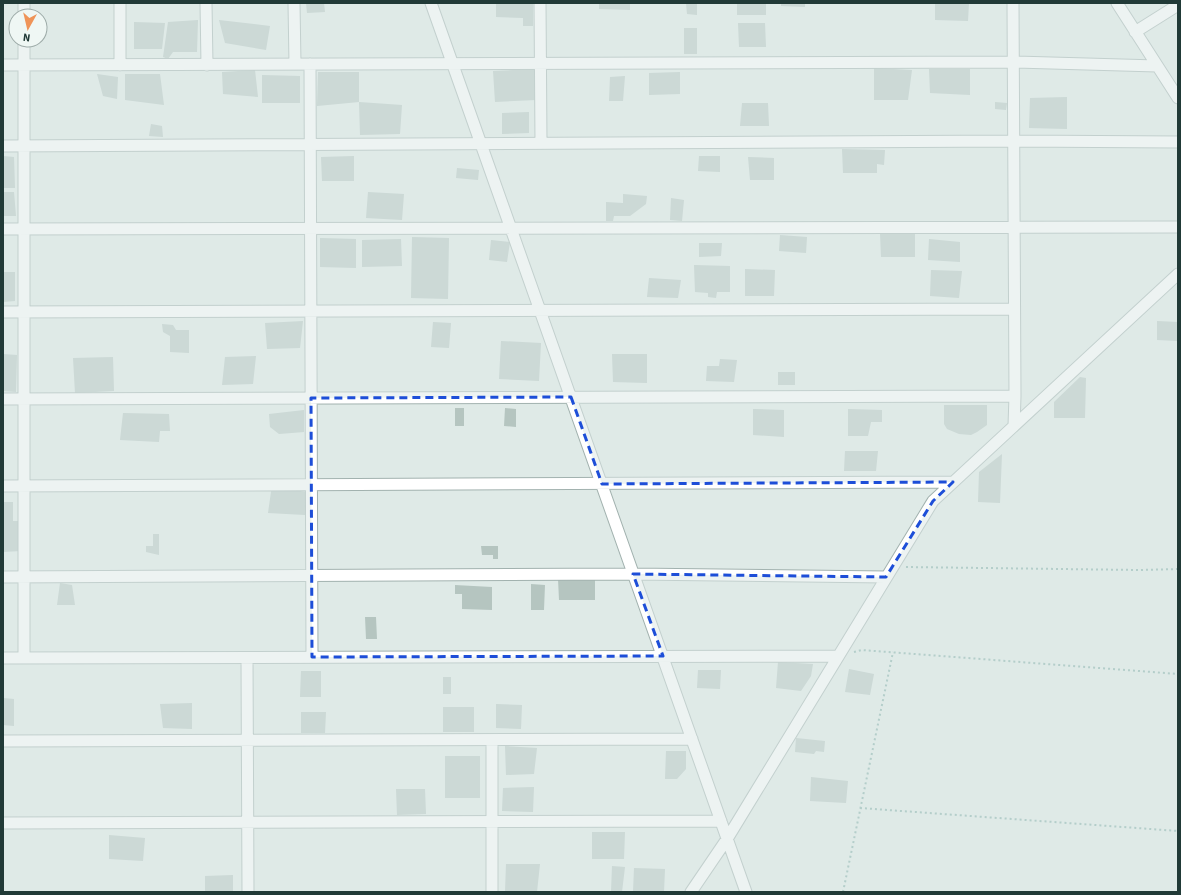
<svg xmlns="http://www.w3.org/2000/svg" width="1181" height="895" viewBox="0 0 1181 895" font-family="'Source Sans 3',sans-serif">
  <rect width="100%" height="100%" fill="#dfeae7"/>
  <path fill="#b5c5c0" d="M 306,3 L 324,3 L 325,12 L 307,13 Z
    M 496,3 L 533,3 L 533,26 L 523,26 L 523,18 L 496,17 Z
    M 599,3 L 630,3 L 630,10 L 599,9 Z
    M 686,3 L 697,3 L 697,15 L 687,14 Z
    M 737,3 L 766,3 L 766,15 L 737,15 Z
    M 781,3 L 805,3 L 805,7 L 781,6 Z
    M 935,3 L 969,3 L 968,21 L 935,20 Z
    M 198,20 L 197,52 L 173,52 L 168,59 L 163,57 L 168,22 Z
    M 219,20 L 270,26 L 266,50 L 225,43 Z
    M 134,22 L 165,23 L 162,49 L 134,49 Z
    M 738,23 L 765,23 L 766,47 L 739,47 Z
    M 684,28 L 697,28 L 697,54 L 684,54 Z
    M 874,68 L 912,70 L 908,100 L 874,100 Z
    M 534,69 L 536,100 L 495,102 L 493,71 Z
    M 929,69 L 970,69 L 970,95 L 930,93 Z
    M 255,70 L 258,97 L 223,94 L 222,72 Z
    M 318,72 L 359,72 L 359,102 L 402,105 L 400,134 L 360,135 L 359,102 L 317,106 Z
    M 680,72 L 680,94 L 649,95 L 649,73 Z
    M 97,74 L 118,77 L 117,99 L 103,96 Z
    M 125,74 L 160,74 L 164,105 L 125,100 Z
    M 262,75 L 300,76 L 300,103 L 262,103 Z
    M 625,76 L 623,101 L 609,101 L 610,77 Z
    M 1067,97 L 1067,129 L 1029,128 L 1030,98 Z
    M 995,102 L 1007,103 L 1006,110 L 995,109 Z
    M 742,103 L 768,103 L 769,126 L 740,126 Z
    M 529,112 L 529,133 L 502,134 L 502,113 Z
    M 151,124 L 162,126 L 163,137 L 149,136 Z
    M 842,149 L 885,150 L 884,165 L 877,164 L 877,173 L 843,173 Z
    M 3,156 L 14,157 L 15,188 L 3,188 Z
    M 354,156 L 354,181 L 322,181 L 321,157 Z
    M 699,156 L 720,156 L 720,172 L 698,171 Z
    M 748,157 L 774,158 L 774,180 L 750,180 Z
    M 457,168 L 479,170 L 478,180 L 456,178 Z
    M 3,192 L 14,192 L 16,216 L 3,216 Z
    M 368,192 L 404,194 L 402,220 L 366,218 Z
    M 623,194 L 647,196 L 646,204 L 630,216 L 614,216 L 613,221 L 606,221 L 606,202 L 623,203 Z
    M 671,198 L 684,200 L 682,221 L 670,220 Z
    M 915,232 L 915,257 L 881,257 L 880,233 Z
    M 780,235 L 807,237 L 806,253 L 779,251 Z
    M 412,237 L 449,238 L 448,299 L 411,298 Z
    M 320,238 L 356,239 L 356,268 L 320,267 Z
    M 401,239 L 402,266 L 362,267 L 362,240 Z
    M 929,239 L 960,242 L 960,262 L 928,260 Z
    M 491,240 L 510,242 L 507,262 L 489,260 Z
    M 699,243 L 722,243 L 721,256 L 699,257 Z
    M 694,265 L 730,266 L 730,292 L 717,292 L 716,298 L 708,297 L 708,293 L 695,292 Z
    M 745,269 L 775,270 L 774,296 L 745,296 Z
    M 931,270 L 962,271 L 959,298 L 930,296 Z
    M 3,272 L 15,272 L 15,301 L 3,302 Z
    M 649,278 L 681,280 L 678,298 L 647,297 Z
    M 303,321 L 300,348 L 267,349 L 265,323 Z
    M 1157,321 L 1178,322 L 1178,341 L 1157,340 Z
    M 433,322 L 451,323 L 449,348 L 431,347 Z
    M 162,324 L 173,325 L 176,330 L 189,330 L 189,353 L 170,352 L 170,336 L 163,332 Z
    M 501,341 L 541,343 L 539,381 L 499,379 Z
    M 3,354 L 17,355 L 16,392 L 3,391 Z
    M 612,354 L 647,354 L 647,383 L 613,382 Z
    M 256,356 L 253,384 L 222,385 L 225,357 Z
    M 113,357 L 114,391 L 75,393 L 73,358 Z
    M 720,359 L 737,360 L 734,382 L 706,381 L 707,366 L 719,366 Z
    M 778,372 L 795,372 L 795,385 L 778,385 Z
    M 1080,377 L 1086,378 L 1085,418 L 1054,418 L 1054,402 Z
    M 944,405 L 987,405 L 987,425 L 977,432 L 971,435 L 959,434 L 947,429 L 944,424 Z
    M 455,408 L 464,408 L 464,426 L 455,426 Z
    M 505,408 L 516,409 L 516,427 L 504,426 Z
    M 753,409 L 784,410 L 784,437 L 753,435 Z
    M 848,409 L 882,410 L 882,422 L 871,422 L 868,436 L 848,436 Z
    M 304,410 L 304,432 L 279,434 L 270,427 L 269,414 Z
    M 123,413 L 169,414 L 170,431 L 160,431 L 159,442 L 120,440 Z
    M 845,451 L 878,451 L 876,471 L 844,471 Z
    M 1002,454 L 1000,503 L 978,502 L 979,472 Z
    M 272,485 L 305,492 L 305,515 L 268,513 Z
    M 3,502 L 13,502 L 13,521 L 18,521 L 21,551 L 3,552 Z
    M 153,534 L 159,534 L 159,555 L 146,552 L 146,546 L 153,546 Z
    M 481,546 L 498,546 L 498,559 L 493,559 L 493,555 L 482,555 Z
    M 558,579 L 595,579 L 595,600 L 559,600 Z
    M 60,583 L 72,585 L 75,605 L 57,605 Z
    M 531,584 L 545,585 L 544,610 L 531,610 Z
    M 455,585 L 492,587 L 492,610 L 462,609 L 462,594 L 455,594 Z
    M 365,617 L 376,617 L 377,639 L 366,639 Z
    M 778,662 L 813,664 L 811,676 L 801,691 L 776,688 Z
    M 849,669 L 874,674 L 870,695 L 845,692 Z
    M 698,670 L 721,670 L 720,689 L 697,688 Z
    M 301,671 L 321,671 L 321,697 L 300,697 Z
    M 443,677 L 451,677 L 451,694 L 443,694 Z
    M 3,698 L 14,699 L 14,726 L 3,725 Z
    M 192,703 L 192,729 L 163,728 L 160,704 Z
    M 496,704 L 522,705 L 521,729 L 496,728 Z
    M 443,707 L 474,707 L 474,732 L 443,732 Z
    M 301,712 L 326,712 L 325,733 L 301,733 Z
    M 796,738 L 825,741 L 824,752 L 816,751 L 814,754 L 795,752 Z
    M 505,746 L 537,748 L 534,774 L 506,775 Z
    M 666,751 L 686,751 L 686,769 L 677,779 L 665,779 Z
    M 445,756 L 480,756 L 480,798 L 445,798 Z
    M 811,777 L 848,781 L 846,803 L 810,801 Z
    M 534,787 L 533,812 L 502,811 L 503,788 Z
    M 396,789 L 425,789 L 426,814 L 397,815 Z
    M 592,832 L 625,832 L 624,859 L 592,859 Z
    M 109,835 L 145,838 L 143,861 L 109,859 Z
    M 506,864 L 540,864 L 537,892 L 505,892 Z
    M 612,866 L 625,867 L 622,892 L 611,892 Z
    M 634,868 L 665,869 L 664,892 L 633,892 Z
    M 233,875 L 233,892 L 205,892 L 205,876 Z"/>
  <g fill="none" stroke-linecap="round" stroke-linejoin="round">
    <defs>
      <path id="minor" d="M 206,3 L 207,65
        M 294,3 L 295,64
        M 431,3 L 746,892
        M 540,3 L 541,143
        M 1013,3 L 1015,396 L 1014,426
        M 1117,3 L 1178,98
        M 24,16 L 24,3
        M 1135,32 L 1178,5
        M 310,64 L 312,657
        M 3,65 L 1013,62 L 1157,66
        M 120,65 L 120,3
        M 3,146 L 1013,141 L 1178,142
        M 3,229 L 1178,227
        M 3,312 L 1014,309
        M 3,399 L 1015,396
        M 3,486 L 953,482
        M 3,577 L 633,574 L 886,577
        M 3,658 L 838,656
        M 24,658 L 24,40
        M 247,658 L 248,892
        M 492,740 L 492,892
        M 3,741 L 692,739
        M 3,823 L 721,821
        M 691,892 L 727,839 L 933,501 L 1178,274"/>
    </defs>
    <use href="#minor" stroke="#a2b2af" stroke-width="13"/>
    <path stroke="#80ada6" stroke-width="2" stroke-dasharray="2 3" stroke-linecap="butt" d="M 906,567 L 1138,570 L 1178,569
      M 854,652 L 862,650 L 1178,674
      M 860,808 L 1178,831
      M 843,892 L 893,652"/>
    <use href="#minor" stroke="#fff" stroke-width="11"/>
  </g>
  <path d="M0 0H1181V895H0ZM 571,397 L 602,484 L 953,482 L 933,501 L 886,577 L 633,574 L 663,656 L 312,657 L 311,398 Z" fill="#dfeae7" fill-opacity=".55" fill-rule="evenodd"/>
  <path fill="none" stroke="#1d4ed8" stroke-width="3" stroke-dasharray="8 5" stroke-linejoin="round" d="M 571,397 L 602,484 L 953,482 L 933,501 L 886,577 L 633,574 L 663,656 L 312,657 L 311,398 Z"/>
  <rect width="1181" height="895" fill="none" stroke="#213a37" stroke-width="8"/>
  <g transform="translate(28 28) rotate(188)"><circle r="19" fill="#eff7f4" stroke="#9daba8"/>
  <path d="M0-3L7 15L0 10L-7 15Z" fill="#ef9458"/>
  <text y="-6" font-size="11" font-weight="bold" text-anchor="middle" fill="#213a37">N</text>
  </g>
</svg>
